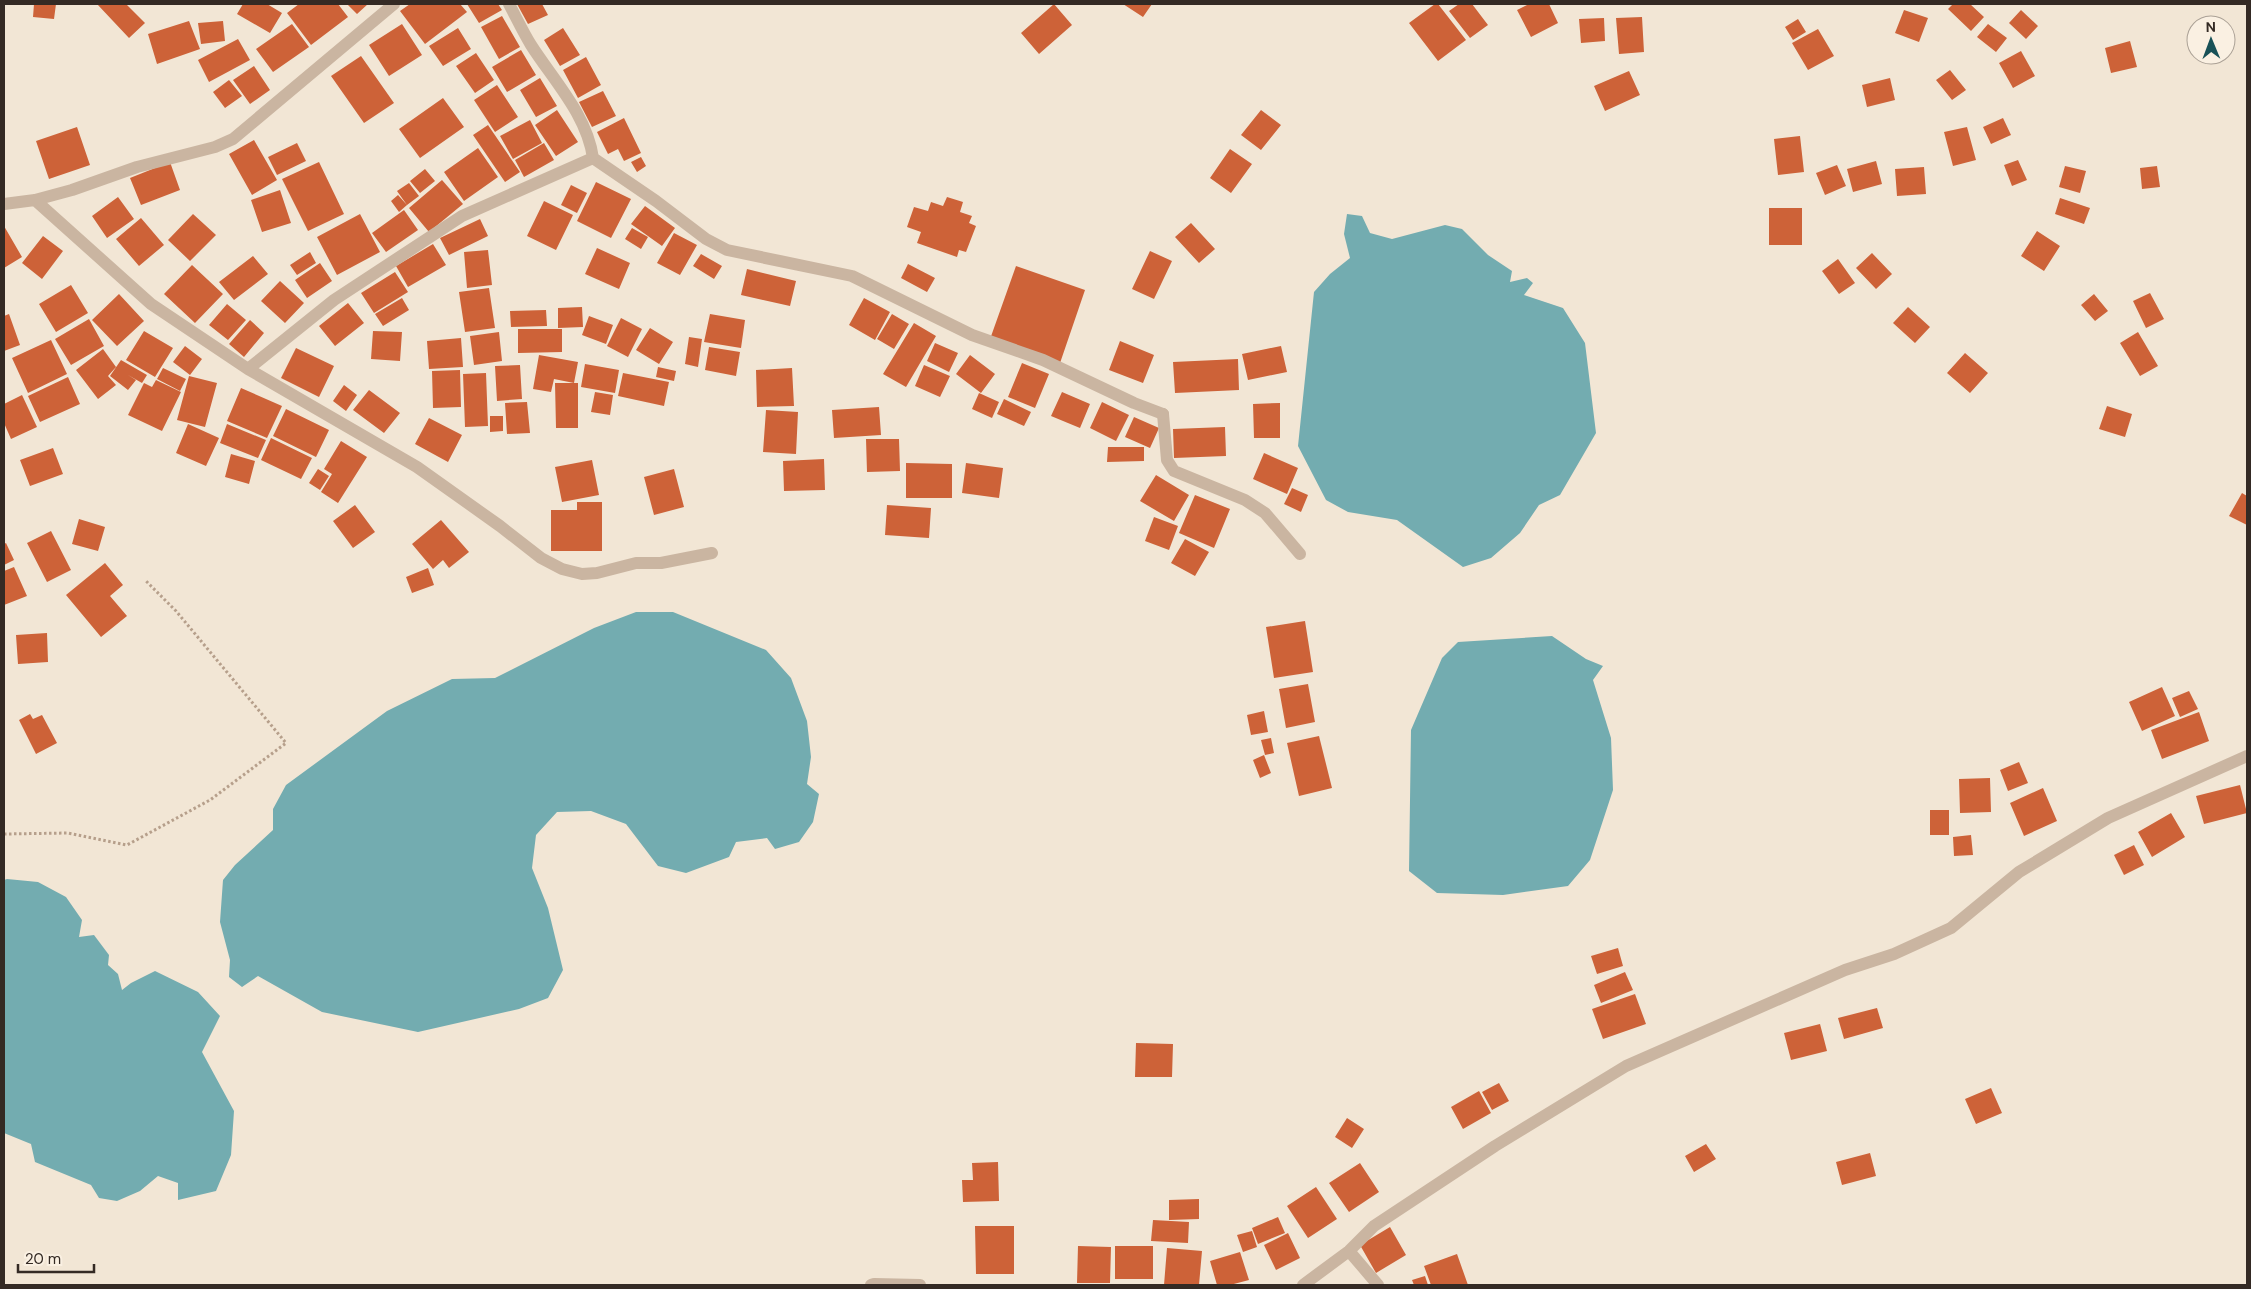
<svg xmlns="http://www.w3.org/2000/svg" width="2251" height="1289" viewBox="0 0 2251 1289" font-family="'DM Sans',sans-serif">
  <rect width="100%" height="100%" fill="#f2e6d5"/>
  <path fill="#73acb0" d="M 1347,214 L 1362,216 L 1370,233 L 1392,239 L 1445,225 L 1462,229 L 1488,255 L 1512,271 L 1510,282 L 1527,278 L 1533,283 L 1524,295 L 1563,308 L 1585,343 L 1596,433 L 1560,495 L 1539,505 L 1520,533 L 1491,558 L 1463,567 L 1397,520 L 1348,512 L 1326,500 L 1298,446 L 1314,292 L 1330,274 L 1350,258 L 1344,234 Z
    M 636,612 L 673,612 L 766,650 L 791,678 L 807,721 L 811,757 L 807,784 L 819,794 L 813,822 L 799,842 L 775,849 L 767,838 L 736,842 L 729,857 L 686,873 L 658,866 L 626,824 L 591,811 L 557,812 L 536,835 L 532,868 L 548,908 L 563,970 L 548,998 L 519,1009 L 418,1032 L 322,1012 L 258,976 L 242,987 L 229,977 L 230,960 L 220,922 L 223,880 L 235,865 L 273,830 L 273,809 L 286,785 L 387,711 L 452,679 L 495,678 L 594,628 Z
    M 1552,636 L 1586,659 L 1603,666 L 1593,680 L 1611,738 L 1613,790 L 1590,860 L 1568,886 L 1503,895 L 1437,893 L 1409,871 L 1411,730 L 1442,658 L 1458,642 Z
    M 7,879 L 38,882 L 66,897 L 82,920 L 79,937 L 94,935 L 109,955 L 108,965 L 118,974 L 122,990 L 131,983 L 155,971 L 198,992 L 220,1016 L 202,1052 L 234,1111 L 231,1155 L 216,1191 L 178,1200 L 178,1183 L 158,1176 L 140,1191 L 117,1201 L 99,1198 L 91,1185 L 35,1162 L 31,1144 L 4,1133 L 4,880 Z"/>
  <path fill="#cd6238" d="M 34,4 L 56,4 L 54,19 L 33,17 Z
    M 97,4 L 126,4 L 145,23 L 129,38 Z
    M 243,4 L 267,4 L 282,13 L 270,33 L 237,14 Z
    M 299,4 L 338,4 L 348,17 L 311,45 L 287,13 Z
    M 347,4 L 368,4 L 357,14 Z
    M 410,4 L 460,4 L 467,12 L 425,44 L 400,11 Z
    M 467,4 L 498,4 L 502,10 L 479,23 Z
    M 517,4 L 542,4 L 548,15 L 528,24 Z
    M 1054,4 L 1072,25 L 1039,54 L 1021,33 Z
    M 1123,4 L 1152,4 L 1143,17 Z
    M 1435,4 L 1438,4 L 1466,40 L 1438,61 L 1409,23 Z
    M 1459,4 L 1472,4 L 1488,25 L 1470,38 L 1449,11 Z
    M 1529,4 L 1549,4 L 1558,23 L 1531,37 L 1517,10 Z
    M 1953,4 L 1970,4 L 1984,17 L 1971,31 L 1948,9 Z
    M 1904,10 L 1928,18 L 1919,42 L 1895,33 Z
    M 2021,10 L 2038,26 L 2026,39 L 2009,23 Z
    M 502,16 L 520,47 L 499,59 L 481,27 Z
    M 1642,17 L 1644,52 L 1619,54 L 1616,18 Z
    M 1604,18 L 1605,41 L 1581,43 L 1579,19 Z
    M 1798,19 L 1806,32 L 1793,40 L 1785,27 Z
    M 189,21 L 200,49 L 157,64 L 148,34 Z
    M 223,21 L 225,41 L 201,44 L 198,23 Z
    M 292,24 L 309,47 L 273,72 L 256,49 Z
    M 402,24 L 422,55 L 389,76 L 369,45 Z
    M 1988,24 L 2007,38 L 1996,52 L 1977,37 Z
    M 458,28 L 471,49 L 443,66 L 429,46 Z
    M 563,28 L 580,55 L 560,66 L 544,40 Z
    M 1818,29 L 1834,56 L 1808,70 L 1792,43 Z
    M 238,39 L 250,60 L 209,82 L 198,60 Z
    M 2130,41 L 2137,67 L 2111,73 L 2105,48 Z
    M 521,50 L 536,75 L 507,92 L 492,67 Z
    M 2021,51 L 2035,76 L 2013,88 L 1999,63 Z
    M 476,53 L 494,80 L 475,93 L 456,66 Z
    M 361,56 L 394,103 L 364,123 L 331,76 Z
    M 586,57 L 601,85 L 578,98 L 563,70 Z
    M 254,66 L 270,90 L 250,104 L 233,80 Z
    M 1950,70 L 1966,90 L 1952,100 L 1936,80 Z
    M 1629,71 L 1640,95 L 1605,111 L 1594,86 Z
    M 540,78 L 557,106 L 536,117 L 520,90 Z
    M 1890,78 L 1895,100 L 1867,107 L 1862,85 Z
    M 229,80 L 242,96 L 225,108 L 213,92 Z
    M 497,85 L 518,117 L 495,132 L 474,100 Z
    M 603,91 L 616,116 L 592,127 L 579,102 Z
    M 443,98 L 464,127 L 420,158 L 399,129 Z
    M 557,110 L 578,142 L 556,156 L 535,125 Z
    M 1261,110 L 1281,125 L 1261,150 L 1241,135 Z
    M 624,118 L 641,153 L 624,161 L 618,149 L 608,154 L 597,132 Z
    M 2003,118 L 2011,135 L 1991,144 L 1983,127 Z
    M 530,120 L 542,143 L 513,159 L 500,136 Z
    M 488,125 L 520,172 L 505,182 L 473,135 Z
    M 77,127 L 90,165 L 49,179 L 36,141 Z
    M 1967,127 L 1976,160 L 1953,166 L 1944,132 Z
    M 1800,136 L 1804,172 L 1778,175 L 1774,139 Z
    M 254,140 L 277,180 L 252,195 L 229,154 Z
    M 297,143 L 306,161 L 277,175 L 268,157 Z
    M 544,143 L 554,160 L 524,177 L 515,160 Z
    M 478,148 L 498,177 L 464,201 L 444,172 Z
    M 1230,149 L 1252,164 L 1231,193 L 1210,178 Z
    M 641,157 L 646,166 L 637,172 L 631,162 Z
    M 2018,160 L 2027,180 L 2012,186 L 2004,165 Z
    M 1876,161 L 1882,184 L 1853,192 L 1847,169 Z
    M 170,162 L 180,190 L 141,205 L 130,178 Z
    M 319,162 L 344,214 L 308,231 L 282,179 Z
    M 1837,165 L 1846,186 L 1825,195 L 1816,173 Z
    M 2065,166 L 2086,171 L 2080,193 L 2059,187 Z
    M 2157,166 L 2160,187 L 2142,189 L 2140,168 Z
    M 1924,167 L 1926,194 L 1897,196 L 1895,169 Z
    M 425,169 L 435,181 L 420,193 L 410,181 Z
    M 442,180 L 463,204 L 429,232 L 409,208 Z
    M 596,182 L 631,199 L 611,238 L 577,221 Z
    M 409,183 L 419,196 L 407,205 L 397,191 Z
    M 571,185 L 587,193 L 577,213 L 561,205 Z
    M 280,190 L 291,223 L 262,232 L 251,200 Z
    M 398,195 L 407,205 L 399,212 L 391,201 Z
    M 118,197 L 134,219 L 107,238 L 92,216 Z
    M 947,197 L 963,202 L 960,212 L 972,216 L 969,223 L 976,226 L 966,252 L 959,250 L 957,257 L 917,243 L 921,232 L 907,227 L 914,207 L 928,211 L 931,202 L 943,206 Z
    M 2060,198 L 2090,208 L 2084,224 L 2055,214 Z
    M 544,201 L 573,215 L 556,250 L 527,236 Z
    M 645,206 L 675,228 L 662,246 L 631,224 Z
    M 1769,208 L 1802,208 L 1802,245 L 1769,245 Z
    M 404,210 L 418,230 L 386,252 L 372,233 Z
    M 193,214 L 216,235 L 190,261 L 168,240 Z
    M 360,214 L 380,252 L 337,275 L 317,237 Z
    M 141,218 L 164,245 L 139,266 L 116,239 Z
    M 480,219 L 488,236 L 449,255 L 440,238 Z
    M 1191,223 L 1215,249 L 1199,263 L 1175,237 Z
    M 4,226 L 22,257 L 4,268 Z
    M 632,228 L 648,237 L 641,249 L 625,239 Z
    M 2037,231 L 2060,246 L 2044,271 L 2021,256 Z
    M 674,233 L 697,245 L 680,275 L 657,263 Z
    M 43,236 L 63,251 L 42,279 L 22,263 Z
    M 433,244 L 446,265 L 408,287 L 396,266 Z
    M 597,248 L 630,263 L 619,289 L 585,274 Z
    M 488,250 L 492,285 L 467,288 L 464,252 Z
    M 1150,251 L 1172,261 L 1154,299 L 1132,289 Z
    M 310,252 L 316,263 L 297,275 L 290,265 Z
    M 1872,253 L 1892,274 L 1876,289 L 1856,268 Z
    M 701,254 L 722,266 L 714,279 L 693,266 Z
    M 253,256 L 268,274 L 234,300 L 219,282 Z
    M 1838,259 L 1855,283 L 1839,294 L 1822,271 Z
    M 320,263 L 332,281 L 307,298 L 295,280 Z
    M 908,264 L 935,278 L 927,292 L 901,278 Z
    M 192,265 L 223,294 L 195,323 L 164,294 Z
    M 1016,266 L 1085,290 L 1059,366 L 989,342 Z
    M 747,269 L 796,281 L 790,306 L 741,295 Z
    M 395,272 L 408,292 L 374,313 L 361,293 Z
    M 280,281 L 304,303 L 285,323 L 261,301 Z
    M 71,285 L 88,313 L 56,332 L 39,304 Z
    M 489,288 L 495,328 L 465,332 L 459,292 Z
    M 2150,293 L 2164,319 L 2146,328 L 2133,301 Z
    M 119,294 L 144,321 L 117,346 L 92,320 Z
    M 2094,294 L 2108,311 L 2095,321 L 2081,305 Z
    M 402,298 L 409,310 L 383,326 L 375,314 Z
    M 864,298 L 890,312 L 875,340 L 849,325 Z
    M 348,303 L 364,323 L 335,346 L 319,326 Z
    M 227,304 L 246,320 L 228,340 L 209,325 Z
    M 582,307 L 583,327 L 558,328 L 558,308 Z
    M 1908,307 L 1930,327 L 1915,343 L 1893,323 Z
    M 546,310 L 547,326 L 511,327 L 510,311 Z
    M 9,314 L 20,345 L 4,351 L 4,316 Z
    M 710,314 L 745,320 L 741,348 L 704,342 Z
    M 892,314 L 909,324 L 894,349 L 877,339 Z
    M 589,316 L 613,325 L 606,344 L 582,335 Z
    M 621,318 L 642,329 L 628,357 L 607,346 Z
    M 89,319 L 104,346 L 71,365 L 55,339 Z
    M 250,320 L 264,333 L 244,357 L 229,344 Z
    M 914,323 L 936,336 L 906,387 L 883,374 Z
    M 650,328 L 673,342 L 659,364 L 636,350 Z
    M 518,329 L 562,329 L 562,352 L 518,353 Z
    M 144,331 L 173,348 L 155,377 L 126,360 Z
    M 373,331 L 402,332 L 400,361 L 371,359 Z
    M 499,332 L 502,361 L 474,365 L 470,336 Z
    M 2138,332 L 2158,366 L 2140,376 L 2120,343 Z
    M 689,337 L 702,339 L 698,367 L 685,364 Z
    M 461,338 L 463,367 L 429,369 L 427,341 Z
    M 51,340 L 67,374 L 28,393 L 12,358 Z
    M 1120,341 L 1154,355 L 1143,383 L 1109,370 Z
    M 935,343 L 958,353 L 949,372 L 927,361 Z
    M 185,346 L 202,359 L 190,375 L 173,362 Z
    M 1281,346 L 1287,372 L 1248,380 L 1242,354 Z
    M 709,347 L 740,352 L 736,376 L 705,370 Z
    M 296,348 L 334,366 L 319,397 L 281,378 Z
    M 103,349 L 116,367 L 108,376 L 116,385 L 98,399 L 76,370 Z
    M 1965,353 L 1988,373 L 1970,393 L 1947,373 Z
    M 539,355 L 578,362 L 574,383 L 554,379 L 551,392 L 533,389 Z
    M 970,355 L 995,374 L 981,393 L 956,374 Z
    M 1238,359 L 1239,390 L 1175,393 L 1173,362 Z
    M 121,360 L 147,375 L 142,383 L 128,375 L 136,380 L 128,390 L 110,376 Z
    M 1022,363 L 1049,374 L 1035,408 L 1008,397 Z
    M 585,364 L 619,370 L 615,393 L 581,387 Z
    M 520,365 L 522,399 L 497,401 L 495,366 Z
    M 924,365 L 950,376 L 940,397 L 915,386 Z
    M 658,367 L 676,371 L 674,381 L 656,377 Z
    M 163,368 L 186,379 L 180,391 L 157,379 Z
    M 792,368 L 794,406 L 757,407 L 756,370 Z
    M 460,370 L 461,407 L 433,408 L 432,371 Z
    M 486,373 L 488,426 L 465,427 L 463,374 Z
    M 623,373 L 669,382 L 664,406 L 618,396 Z
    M 189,376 L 217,383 L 205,427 L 177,420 Z
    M 68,377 L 80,404 L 40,422 L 28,396 Z
    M 156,380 L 181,392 L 162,431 L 128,415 L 144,383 L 152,387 Z
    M 555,383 L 578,383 L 578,428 L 556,428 Z
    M 344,385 L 357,395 L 346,411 L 333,401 Z
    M 241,388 L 282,406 L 267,438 L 227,421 Z
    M 369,390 L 400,413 L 384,433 L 353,410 Z
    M 595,392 L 613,395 L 610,415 L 591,412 Z
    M 1062,392 L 1090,404 L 1080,428 L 1051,416 Z
    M 979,393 L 999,402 L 992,418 L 972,409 Z
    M 22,395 L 37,427 L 11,439 L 4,423 L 4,404 Z
    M 1004,399 L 1031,412 L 1024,426 L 997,414 Z
    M 527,402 L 530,433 L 507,434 L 505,403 Z
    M 1102,402 L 1129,415 L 1116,441 L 1090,428 Z
    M 1280,403 L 1280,438 L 1254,438 L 1253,404 Z
    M 2107,406 L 2132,414 L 2125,437 L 2099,429 Z
    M 879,407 L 881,435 L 834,438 L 832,410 Z
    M 286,409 L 329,430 L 316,457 L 273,436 Z
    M 766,410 L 798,412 L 796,454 L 763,452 Z
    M 490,416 L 503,416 L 503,431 L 490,432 Z
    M 1134,417 L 1159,428 L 1150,448 L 1125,437 Z
    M 429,418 L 462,435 L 448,462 L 415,444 Z
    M 188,424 L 219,438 L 206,466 L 176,453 Z
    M 227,424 L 266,440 L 258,458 L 220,443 Z
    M 1225,427 L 1226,456 L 1174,458 L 1173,429 Z
    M 271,438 L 312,458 L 301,479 L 261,460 Z
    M 866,439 L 899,439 L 900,471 L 867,472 Z
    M 341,441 L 367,457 L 338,503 L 321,492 L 332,474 L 324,469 Z
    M 1108,447 L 1144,447 L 1144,461 L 1107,462 Z
    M 53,448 L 63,474 L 30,486 L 20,460 Z
    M 1264,453 L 1298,468 L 1287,494 L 1253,479 Z
    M 231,454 L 255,461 L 249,484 L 225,477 Z
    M 824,459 L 825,490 L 784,491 L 783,461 Z
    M 592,460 L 599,495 L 562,502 L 555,467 Z
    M 906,463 L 952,464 L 952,498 L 906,498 Z
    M 966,463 L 1003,468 L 999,498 L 962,493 Z
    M 318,469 L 329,476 L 320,490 L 309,483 Z
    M 674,469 L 684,507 L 654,515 L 644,477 Z
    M 1156,475 L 1189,495 L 1174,521 L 1140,501 Z
    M 1292,488 L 1308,495 L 1301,512 L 1284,504 Z
    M 2242,493 L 2247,496 L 2247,525 L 2229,516 Z
    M 1195,495 L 1230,509 L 1214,548 L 1179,533 Z
    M 577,502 L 602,502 L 602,551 L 551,551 L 551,510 L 577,510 Z
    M 355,505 L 375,532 L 353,548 L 333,521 Z
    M 887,505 L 931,508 L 929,538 L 885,535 Z
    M 1154,517 L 1178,526 L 1169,550 L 1145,541 Z
    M 79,519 L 105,527 L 98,551 L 72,544 Z
    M 441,520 L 469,552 L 449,568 L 443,560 L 433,569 L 412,544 Z
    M 51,531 L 71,570 L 47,582 L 27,543 Z
    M 1185,539 L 1209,552 L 1195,576 L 1171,563 Z
    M 6,543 L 14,560 L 4,565 L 4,544 Z
    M 105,563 L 123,585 L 110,596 L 127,616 L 101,637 L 66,595 Z
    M 14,567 L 27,596 L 4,605 L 4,571 Z
    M 428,568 L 434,585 L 412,593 L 406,577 Z
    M 1305,621 L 1313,672 L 1274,678 L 1266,627 Z
    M 47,633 L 48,662 L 18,664 L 16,635 Z
    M 1308,684 L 1315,722 L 1286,728 L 1279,689 Z
    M 2162,687 L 2175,716 L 2142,731 L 2129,702 Z
    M 2189,691 L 2198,709 L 2180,717 L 2172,698 Z
    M 1264,711 L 1268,732 L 1251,735 L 1247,715 Z
    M 2199,712 L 2209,741 L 2162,759 L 2151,730 Z
    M 30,714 L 33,719 L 42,715 L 57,743 L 36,754 L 19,720 Z
    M 1319,736 L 1332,788 L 1299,796 L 1287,743 Z
    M 1271,738 L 1274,753 L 1265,755 L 1261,740 Z
    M 1264,755 L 1271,773 L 1260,778 L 1253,760 Z
    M 2019,762 L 2028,783 L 2008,791 L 2000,770 Z
    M 1990,778 L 1991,812 L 1960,813 L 1959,779 Z
    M 2240,785 L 2247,813 L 2204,824 L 2196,796 Z
    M 2043,788 L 2057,821 L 2024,836 L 2010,803 Z
    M 1930,810 L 1949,810 L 1949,835 L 1930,835 Z
    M 2171,813 L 2185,837 L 2152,857 L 2138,832 Z
    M 1971,835 L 1973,855 L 1954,856 L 1953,837 Z
    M 2134,845 L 2144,865 L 2124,875 L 2114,855 Z
    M 1618,948 L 1623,966 L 1597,974 L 1591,956 Z
    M 1625,972 L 1633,990 L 1601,1003 L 1594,985 Z
    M 1635,994 L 1646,1024 L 1603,1039 L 1592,1009 Z
    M 1877,1008 L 1883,1028 L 1844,1039 L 1838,1018 Z
    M 1820,1024 L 1827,1051 L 1791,1060 L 1784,1033 Z
    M 1136,1043 L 1173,1044 L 1172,1077 L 1135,1077 Z
    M 1499,1083 L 1509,1101 L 1492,1110 L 1482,1092 Z
    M 1991,1088 L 2002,1113 L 1976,1124 L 1965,1099 Z
    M 1479,1091 L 1491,1113 L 1463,1129 L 1451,1107 Z
    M 1347,1118 L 1364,1129 L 1352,1148 L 1335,1137 Z
    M 1706,1144 L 1716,1159 L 1694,1172 L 1685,1156 Z
    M 1870,1153 L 1876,1176 L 1842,1185 L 1836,1162 Z
    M 998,1162 L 999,1201 L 963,1202 L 962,1180 L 973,1180 L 972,1163 Z
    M 1360,1163 L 1379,1192 L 1349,1212 L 1329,1183 Z
    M 1316,1187 L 1337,1219 L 1308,1238 L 1287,1206 Z
    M 1199,1199 L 1199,1219 L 1169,1220 L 1169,1200 Z
    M 1278,1217 L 1285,1233 L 1258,1244 L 1252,1228 Z
    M 1153,1220 L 1189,1222 L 1188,1243 L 1151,1241 Z
    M 975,1226 L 1014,1226 L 1014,1274 L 976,1274 Z
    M 1390,1227 L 1406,1255 L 1376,1273 L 1360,1245 Z
    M 1252,1231 L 1257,1247 L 1243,1252 L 1237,1235 Z
    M 1288,1233 L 1300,1258 L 1276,1270 L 1264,1245 Z
    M 1078,1246 L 1111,1247 L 1110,1283 L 1077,1283 Z
    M 1115,1246 L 1153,1246 L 1153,1279 L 1115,1279 Z
    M 1167,1248 L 1202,1251 L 1199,1285 L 1164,1285 Z
    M 1240,1252 L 1249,1280 L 1230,1285 L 1217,1285 L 1210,1261 Z
    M 1457,1254 L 1468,1285 L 1431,1285 L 1424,1266 Z
    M 1425,1276 L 1428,1285 L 1414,1285 L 1412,1280 Z"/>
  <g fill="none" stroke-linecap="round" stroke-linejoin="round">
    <path stroke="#b69f8b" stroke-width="3" stroke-dasharray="2.5 2.5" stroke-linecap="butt" d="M 4,834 L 68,833 L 127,845 L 210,800 L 286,743 L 176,611 L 145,580"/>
    <path stroke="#cab5a1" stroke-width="12" d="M 1163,414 L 1167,460 L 1174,471 L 1245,500 L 1265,513 L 1300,554"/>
    <path stroke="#cab5a1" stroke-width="12" d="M 509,4 C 516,17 523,32 531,45 C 554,81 587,115 593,158 L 656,201 L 706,239 L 727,250 L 852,276 L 972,335 L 1043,360 L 1134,403 L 1163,414
      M 35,200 L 151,304 L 248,369 L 417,467 L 500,526 L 541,558 L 562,569 L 582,574 L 597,573 L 636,563 L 661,563 L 712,553
      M 4,204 L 35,200 L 72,190 L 137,167 L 215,147 L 233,139 L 394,4
      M 248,369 L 334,300 L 462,216 L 593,158
      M 1349,1251 L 1378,1285
      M 871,1285 L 874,1284 L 920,1285
      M 1303,1285 L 1349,1251 L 1374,1226 L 1495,1146 L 1626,1066 L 1845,970 L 1894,954 L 1951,928 L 2019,872 L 2108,818 L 2247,756"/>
  </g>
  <rect width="2251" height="1289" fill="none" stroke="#342a24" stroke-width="10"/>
  <g transform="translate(2211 40) rotate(359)"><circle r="24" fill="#faf0e2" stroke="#aba196"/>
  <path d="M0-4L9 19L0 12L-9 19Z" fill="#185157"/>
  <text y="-8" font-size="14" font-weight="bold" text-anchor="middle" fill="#342a24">N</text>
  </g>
  <path d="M18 1264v8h76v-8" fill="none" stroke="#342a24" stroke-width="2.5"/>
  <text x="25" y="1264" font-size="15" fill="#342a24" stroke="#faf0e2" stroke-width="4" paint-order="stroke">20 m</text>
</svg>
